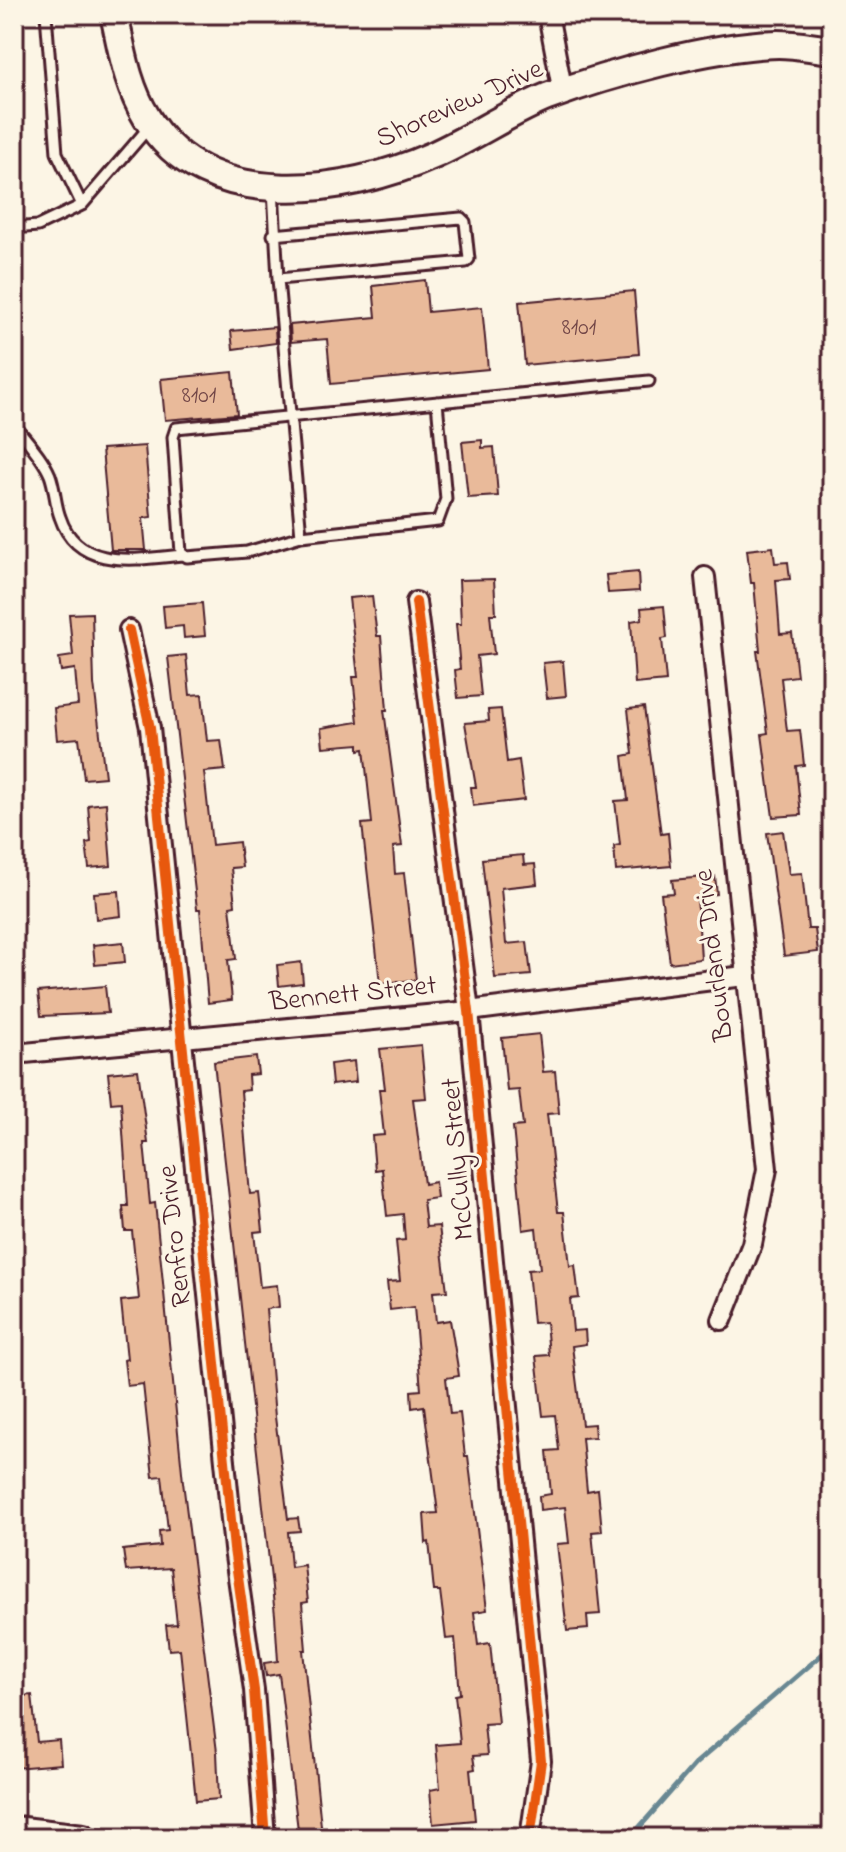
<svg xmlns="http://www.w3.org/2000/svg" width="846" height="1852" viewBox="0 0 846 1852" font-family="'Indie Flower',sans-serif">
  <rect width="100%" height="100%" fill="#fcf5e5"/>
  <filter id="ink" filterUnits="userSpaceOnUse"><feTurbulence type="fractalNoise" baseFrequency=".0125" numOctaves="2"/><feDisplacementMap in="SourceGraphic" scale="16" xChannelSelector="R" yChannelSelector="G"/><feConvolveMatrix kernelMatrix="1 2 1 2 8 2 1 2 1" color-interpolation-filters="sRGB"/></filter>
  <g filter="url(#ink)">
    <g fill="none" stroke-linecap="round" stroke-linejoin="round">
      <path stroke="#688792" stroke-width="5" d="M 630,1838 L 695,1764 L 832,1646"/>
    </g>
    <path fill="#e9ba9a" stroke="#4a1f2b" stroke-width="2" d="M 425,280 L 428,312 L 482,307 L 488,369 L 331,384 L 327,339 L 291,342 L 290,325 L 376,317 L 373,286 Z
      M 634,291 L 639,354 L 525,365 L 519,302 Z
      M 275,327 L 276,343 L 233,349 L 231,331 Z
      M 233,372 L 237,414 L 165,420 L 161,379 Z
      M 482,440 L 482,448 L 494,447 L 498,496 L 468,498 L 462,442 Z
      M 145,446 L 151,517 L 143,518 L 146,550 L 111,550 L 102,449 Z
      M 773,547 L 775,563 L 788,562 L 790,579 L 776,580 L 780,634 L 792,633 L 797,676 L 781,678 L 787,731 L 800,730 L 804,765 L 796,766 L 801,815 L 773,817 L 762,734 L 768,733 L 757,651 L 760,651 L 754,583 L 751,583 L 747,550 Z
      M 638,572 L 639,591 L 608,593 L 606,575 Z
      M 494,579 L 496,614 L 490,614 L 494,654 L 477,656 L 481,696 L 458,698 L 455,670 L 460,669 L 456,624 L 461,624 L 459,580 Z
      M 372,596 L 377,636 L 381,636 L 387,710 L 384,710 L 402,846 L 393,847 L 395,874 L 404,873 L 416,980 L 380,983 L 362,824 L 372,823 L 364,749 L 359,750 L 359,744 L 323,747 L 321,728 L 358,722 L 353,677 L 358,677 L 349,598 Z
      M 202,603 L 205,636 L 184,638 L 183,626 L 165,628 L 163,606 Z
      M 664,606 L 667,638 L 662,639 L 666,681 L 635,684 L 631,621 L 642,619 L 641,608 Z
      M 92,613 L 94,684 L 105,777 L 84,779 L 79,738 L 57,740 L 54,708 L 78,705 L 75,669 L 61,671 L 59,658 L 73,656 L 69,614 Z
      M 186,655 L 190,695 L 202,694 L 207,741 L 221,740 L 225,770 L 204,772 L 212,845 L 239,842 L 242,867 L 231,868 L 235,905 L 230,906 L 236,959 L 228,960 L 232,1000 L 208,1003 L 200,909 L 197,909 L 168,657 Z
      M 563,661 L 566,696 L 547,698 L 543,663 Z
      M 644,707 L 661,834 L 668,833 L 671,866 L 616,871 L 614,846 L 620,845 L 615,801 L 628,800 L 623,756 L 633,754 L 628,709 Z
      M 501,709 L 507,762 L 519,760 L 524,800 L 473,806 L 471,787 L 476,787 L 465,723 L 489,721 L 488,710 Z
      M 106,803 L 111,866 L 89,868 L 86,843 L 91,842 L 88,805 Z
      M 783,831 L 789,874 L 802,873 L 808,929 L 815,929 L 818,952 L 784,956 L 767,833 Z
      M 523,855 L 524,865 L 535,864 L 537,884 L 501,888 L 506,944 L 527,942 L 531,975 L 495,978 L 482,859 Z
      M 715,876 L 717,894 L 697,896 L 701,959 L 670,963 L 661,894 L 674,893 L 672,880 Z
      M 119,891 L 121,916 L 96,919 L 94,893 Z
      M 123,942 L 125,962 L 95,965 L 93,945 Z
      M 301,962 L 303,983 L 279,986 L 277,965 Z
      M 105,986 L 108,1013 L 41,1016 L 38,992 Z
      M 539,1034 L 543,1072 L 555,1071 L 559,1113 L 547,1114 L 558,1212 L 564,1212 L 570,1266 L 575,1265 L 579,1298 L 570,1299 L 573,1331 L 585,1330 L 586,1344 L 572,1346 L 582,1425 L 594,1424 L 595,1437 L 582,1438 L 587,1491 L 598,1489 L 602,1531 L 592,1532 L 600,1614 L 587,1615 L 588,1629 L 567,1631 L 557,1544 L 569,1543 L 565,1507 L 540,1510 L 539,1496 L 551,1494 L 547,1451 L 559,1450 L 555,1415 L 543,1416 L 536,1356 L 549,1355 L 546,1322 L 533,1323 L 528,1270 L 540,1269 L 536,1228 L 523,1230 L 513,1127 L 523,1126 L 519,1090 L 507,1091 L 502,1038 Z
      M 421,1045 L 426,1098 L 413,1099 L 424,1184 L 435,1182 L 437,1198 L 423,1200 L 426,1227 L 439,1226 L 447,1291 L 433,1292 L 436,1322 L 450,1320 L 457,1362 L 459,1376 L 446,1378 L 450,1414 L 460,1413 L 465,1456 L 468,1456 L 487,1610 L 474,1612 L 478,1645 L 490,1643 L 498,1723 L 484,1724 L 487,1755 L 473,1756 L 475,1769 L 470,1770 L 475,1820 L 433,1824 L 430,1790 L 440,1788 L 436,1745 L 460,1743 L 455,1695 L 460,1694 L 455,1638 L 446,1639 L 440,1591 L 434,1591 L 429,1542 L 426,1543 L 424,1514 L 438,1513 L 424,1406 L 412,1408 L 411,1391 L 421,1390 L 414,1307 L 390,1310 L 387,1282 L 400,1281 L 396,1241 L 405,1240 L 403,1214 L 387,1216 L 382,1169 L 375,1170 L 372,1136 L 384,1135 L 379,1089 L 385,1089 L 380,1049 Z
      M 256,1057 L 258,1074 L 248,1075 L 249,1090 L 241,1091 L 245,1139 L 250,1194 L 259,1193 L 263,1231 L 254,1232 L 260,1287 L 277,1285 L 279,1307 L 266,1309 L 275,1417 L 288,1519 L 298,1518 L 300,1531 L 288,1532 L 291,1567 L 304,1565 L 308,1602 L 302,1603 L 306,1650 L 303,1650 L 322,1836 L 307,1838 L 299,1838 L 279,1674 L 266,1676 L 264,1663 L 278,1661 L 275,1615 L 214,1062 Z
      M 354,1061 L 356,1082 L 332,1085 L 330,1064 Z
      M 138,1070 L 148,1143 L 144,1143 L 150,1204 L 155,1203 L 183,1482 L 217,1752 L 219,1799 L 196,1801 L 180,1649 L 169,1650 L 166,1625 L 177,1624 L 171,1568 L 126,1571 L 123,1550 L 160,1546 L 159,1531 L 168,1530 L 162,1476 L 153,1477 L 143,1384 L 127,1386 L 124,1360 L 127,1359 L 121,1301 L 139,1299 L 132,1231 L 125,1231 L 123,1206 L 128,1206 L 121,1102 L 111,1103 L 108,1073 Z
      M 32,1695 L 37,1742 L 59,1740 L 61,1764 L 14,1768 L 14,1697 Z"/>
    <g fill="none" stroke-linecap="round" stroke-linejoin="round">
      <defs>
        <path id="lane" d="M 46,14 L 57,153 L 82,205 L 150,126
          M 14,228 L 38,226 L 82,205
          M 273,235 L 461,218 L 465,222 L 469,259 L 466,262 L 278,279 L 273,189
          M 278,279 L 301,536
          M 437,402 L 446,499 L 438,521 L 301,536 L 247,552 L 187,557 L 181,553 L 173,437 L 176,428 L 649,381
          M 14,424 C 26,440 42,456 50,475 C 55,488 55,504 60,517 C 78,572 138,559 183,555"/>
        <path id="street" d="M 548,14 L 563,93
          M 705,577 L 767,1169 L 752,1244 L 722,1320
          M 416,602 L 469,1011 L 541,1761 L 530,1838
          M 129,630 L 150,728 L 234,1549 L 254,1690 L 265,1838
          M 14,1054 L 469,1011 L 744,976"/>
        <path id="secondary" d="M 114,14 C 122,50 127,86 147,118 C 205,214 345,195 434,155 C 472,138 508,113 547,97 C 609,74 712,45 778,44 C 795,44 814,48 832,50
          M 14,1830 L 83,1838"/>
      </defs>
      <use href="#lane" stroke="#4a1f2b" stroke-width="15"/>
      <use href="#street" stroke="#4a1f2b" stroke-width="24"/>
      <use href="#secondary" stroke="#4a1f2b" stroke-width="32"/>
      <use href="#lane" stroke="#fcf5e5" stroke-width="9"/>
      <use href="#street" stroke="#fcf5e5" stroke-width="18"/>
      <use href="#secondary" stroke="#fcf5e5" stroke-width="26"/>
      <defs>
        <path id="cycleway" d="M 416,602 L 469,1011 L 541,1761 L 530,1838
          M 129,630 L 150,728 L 234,1549 L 254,1690 L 265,1838"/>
      </defs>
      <use href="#cycleway" stroke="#fcf5e5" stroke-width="15"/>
      <use href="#cycleway" stroke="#e8590c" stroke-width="10"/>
    </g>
  </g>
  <g text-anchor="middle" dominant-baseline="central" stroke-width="6" stroke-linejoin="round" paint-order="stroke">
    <g font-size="24" fill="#724647">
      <text x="579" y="328">8101</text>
      <text x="199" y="396">8101</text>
    </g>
    <g font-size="28" fill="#4a1f2b" stroke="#fcf5e5">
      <text transform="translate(460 105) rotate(-24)">Shoreview Drive</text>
      <text transform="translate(715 955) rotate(-97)">Bourland Drive</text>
      <text transform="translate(353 995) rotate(-6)">Bennett Street</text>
      <text transform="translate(459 1159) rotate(-95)">McCully Street</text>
      <text transform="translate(176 1236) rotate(-96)">Renfro Drive</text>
    </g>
  </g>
  <rect width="846" height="1852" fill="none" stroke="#fcf5e5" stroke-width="48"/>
  <rect x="24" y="24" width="798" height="1804" fill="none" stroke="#4a1f2b" stroke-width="3" filter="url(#ink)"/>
</svg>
